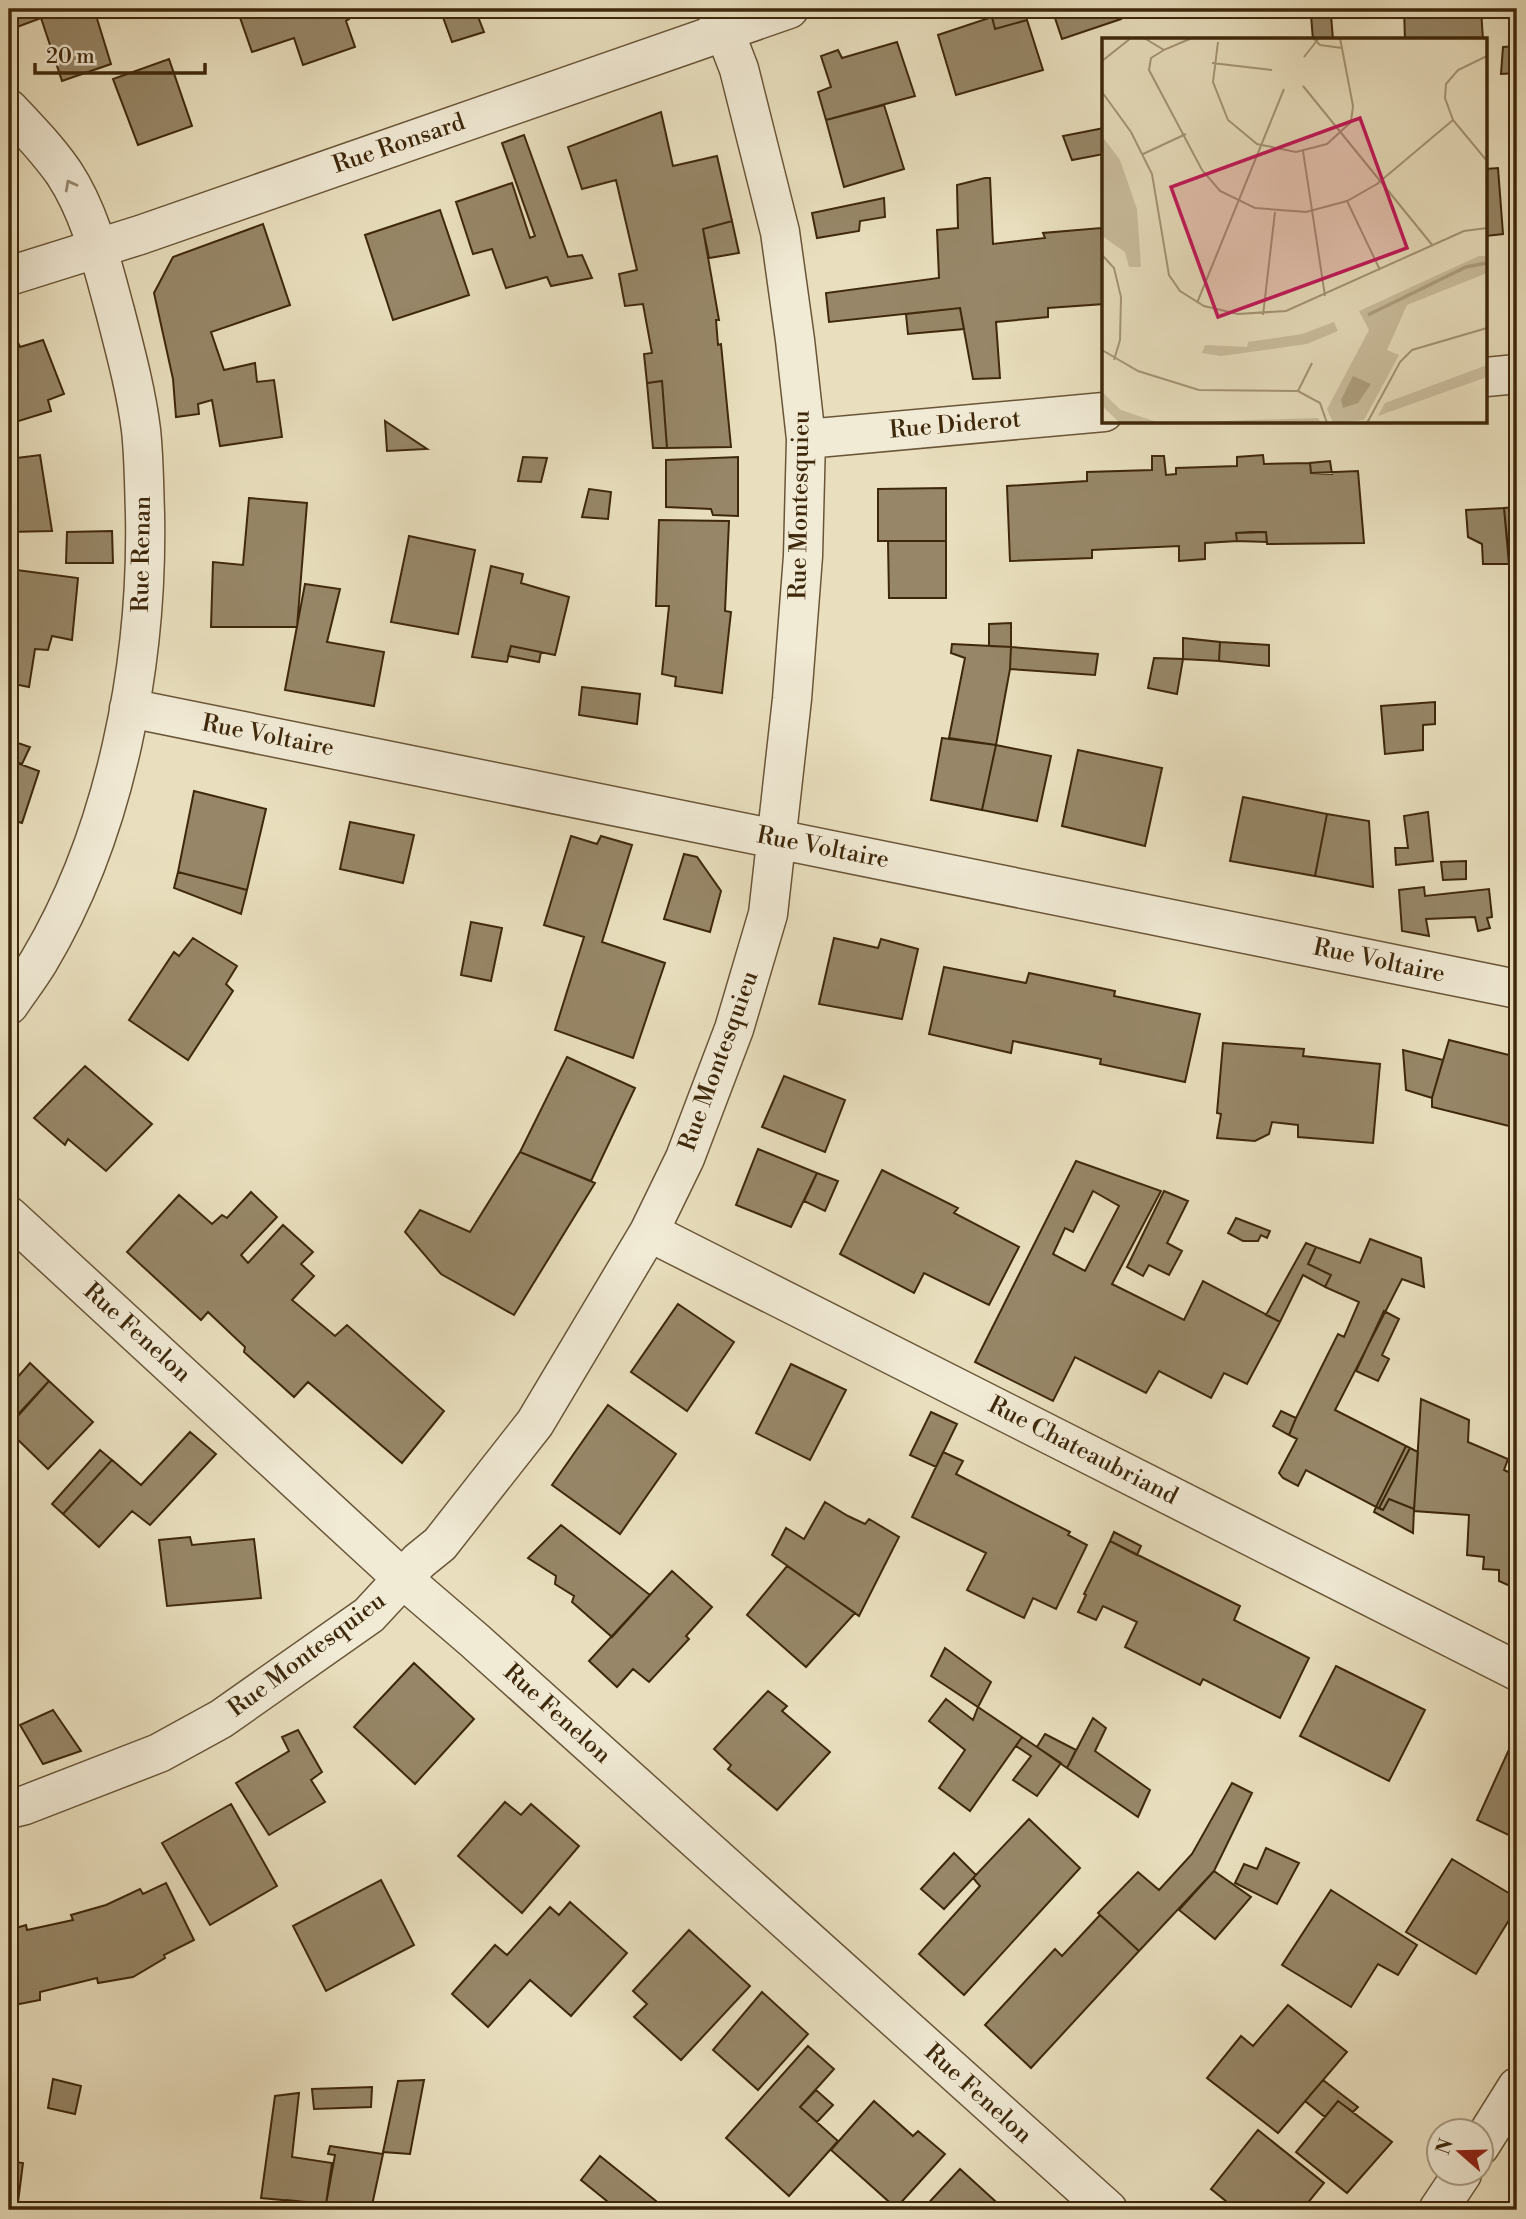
<svg xmlns="http://www.w3.org/2000/svg" width="1526" height="2219" viewBox="0 0 1526 2219" font-family="'Libre Bodoni',serif">
  <rect width="100%" height="100%" fill="#e9dfbe"/>
  <filter id="stains"><feTurbulence type="fractalNoise" baseFrequency=".00286" numOctaves="4"/><feColorMatrix values="0 0 0 0 .2 0 0 0 0 .09 0 0 0 0 .02 0 0 0 .5 -.17"/></filter>
  <radialGradient id="worn" r=".72"><stop offset=".6" stop-color="#630" stop-opacity="0"/><stop offset="1" stop-color="#630" stop-opacity=".3"/></radialGradient>
  <path fill="#978768" stroke="#3e280b" stroke-width="2" fill-rule="evenodd" d="M 9,9 L 94,9 L 111,64 L 62,81 L 41,18 L 9,30 Z
    M 237,9 L 345,9 L 349,19 L 346,21 L 355,47 L 303,65 L 294,38 L 252,52 Z
    M 440,9 L 475,9 L 484,32 L 452,42 Z
    M 1017,9 L 1023,9 L 1027,20 L 995,29 L 992,17 Z
    M 1052,9 L 1118,9 L 1121,19 L 1062,39 Z
    M 1404,9 L 1481,9 L 1483,40 L 1405,40 Z
    M 1311,15 L 1331,15 L 1333,40 L 1313,40 Z
    M 992,17 L 995,29 L 1027,20 L 1043,70 L 956,95 L 938,35 Z
    M 897,42 L 915,96 L 826,120 L 818,92 L 831,87 L 821,56 L 838,50 L 842,58 Z
    M 1517,46 L 1517,73 L 1501,74 L 1503,47 Z
    M 169,59 L 192,126 L 138,145 L 113,79 Z
    M 884,105 L 904,169 L 844,187 L 826,120 Z
    M 661,112 L 673,166 L 717,156 L 732,221 L 703,229 L 719,320 L 716,320 L 718,345 L 721,344 L 731,447 L 667,448 L 662,381 L 647,383 L 644,354 L 652,353 L 643,304 L 625,306 L 619,274 L 637,270 L 616,180 L 582,189 L 568,147 Z
    M 1104,128 L 1104,154 L 1072,160 L 1063,136 Z
    M 524,135 L 568,257 L 582,255 L 592,278 L 551,286 L 547,277 L 506,288 L 492,249 L 473,254 L 456,202 L 512,183 L 530,238 L 535,236 L 502,143 Z
    M 1498,168 L 1503,234 L 1486,236 L 1486,169 Z
    M 985,178 L 990,178 L 993,244 L 1045,238 L 1043,233 L 1101,228 L 1104,304 L 1048,308 L 1048,317 L 996,322 L 1000,378 L 973,379 L 960,308 L 829,322 L 826,293 L 939,278 L 937,230 L 958,228 L 957,185 Z
    M 884,198 L 885,217 L 860,221 L 859,231 L 817,238 L 812,213 Z
    M 440,210 L 469,295 L 393,320 L 365,235 Z
    M 732,221 L 739,253 L 709,258 L 703,229 Z
    M 263,224 L 290,305 L 211,332 L 224,370 L 255,363 L 257,382 L 274,380 L 282,437 L 220,446 L 212,400 L 198,404 L 199,414 L 176,417 L 173,379 L 154,293 L 173,257 Z
    M 960,308 L 964,329 L 908,334 L 906,314 Z
    M 15,336 L 20,347 L 43,340 L 64,394 L 48,400 L 51,411 L 9,424 L 9,338 Z
    M 662,381 L 667,448 L 653,448 L 647,383 Z
    M 385,421 L 427,449 L 387,451 Z
    M 40,455 L 52,531 L 9,532 L 9,459 Z
    M 1263,455 L 1264,464 L 1310,463 L 1311,473 L 1358,471 L 1364,543 L 1267,544 L 1266,532 L 1236,533 L 1237,541 L 1205,543 L 1205,559 L 1179,561 L 1179,546 L 1092,550 L 1092,558 L 1010,561 L 1007,486 L 1087,481 L 1087,472 L 1152,470 L 1152,456 L 1164,456 L 1166,475 L 1176,474 L 1176,468 L 1237,466 L 1237,457 Z
    M 523,457 L 547,458 L 541,482 L 518,481 Z
    M 738,457 L 738,516 L 713,515 L 711,509 L 666,507 L 666,460 Z
    M 1330,461 L 1332,474 L 1311,473 L 1310,463 Z
    M 946,488 L 946,541 L 878,541 L 878,489 Z
    M 589,489 L 611,492 L 608,519 L 582,517 Z
    M 249,498 L 307,503 L 297,627 L 211,627 L 213,562 L 243,565 Z
    M 1517,507 L 1517,599 L 1513,599 L 1504,508 Z
    M 1504,508 L 1509,564 L 1483,564 L 1482,544 L 1468,537 L 1466,510 Z
    M 659,520 L 729,521 L 725,611 L 731,612 L 722,693 L 675,686 L 676,677 L 662,674 L 669,606 L 656,606 Z
    M 112,531 L 113,563 L 66,563 L 67,532 Z
    M 1266,532 L 1267,542 L 1237,541 L 1236,533 Z
    M 409,536 L 475,550 L 458,634 L 391,622 Z
    M 888,541 L 946,541 L 946,598 L 889,598 Z
    M 491,566 L 523,574 L 521,583 L 569,597 L 555,655 L 511,646 L 507,662 L 472,657 Z
    M 9,569 L 78,578 L 72,640 L 52,636 L 48,650 L 35,649 L 29,687 L 9,683 Z
    M 305,584 L 340,589 L 327,642 L 384,652 L 374,706 L 285,690 Z
    M 1011,623 L 1011,647 L 989,646 L 989,624 Z
    M 1183,638 L 1220,642 L 1219,661 L 1183,659 Z
    M 1220,642 L 1269,645 L 1269,666 L 1219,661 Z
    M 952,644 L 1011,647 L 1010,669 L 996,745 L 949,738 L 965,658 L 951,653 Z
    M 511,646 L 541,652 L 539,662 L 508,656 Z
    M 1011,647 L 1098,654 L 1095,675 L 1010,669 Z
    M 1154,658 L 1183,659 L 1177,694 L 1148,688 Z
    M 582,687 L 640,694 L 637,724 L 579,715 Z
    M 1435,702 L 1435,724 L 1423,725 L 1423,750 L 1385,754 L 1381,706 Z
    M 942,738 L 996,745 L 982,810 L 931,800 Z
    M 9,740 L 30,747 L 22,764 L 9,760 Z
    M 996,745 L 1051,756 L 1037,821 L 982,810 Z
    M 1078,750 L 1162,768 L 1145,846 L 1062,826 Z
    M 9,760 L 39,771 L 22,823 L 9,819 Z
    M 194,791 L 266,809 L 247,890 L 178,872 Z
    M 1243,797 L 1327,814 L 1315,876 L 1230,861 Z
    M 1428,812 L 1433,861 L 1396,865 L 1395,848 L 1408,848 L 1404,816 Z
    M 1327,814 L 1369,821 L 1373,887 L 1315,876 Z
    M 350,822 L 414,835 L 403,883 L 340,869 Z
    M 571,836 L 597,844 L 601,836 L 632,845 L 602,942 L 665,963 L 633,1058 L 555,1030 L 584,937 L 544,925 Z
    M 684,854 L 697,857 L 721,891 L 710,932 L 664,919 Z
    M 1466,861 L 1466,879 L 1443,880 L 1441,862 Z
    M 178,872 L 247,890 L 241,914 L 174,888 Z
    M 1424,887 L 1425,896 L 1489,889 L 1492,917 L 1487,918 L 1490,928 L 1478,931 L 1475,917 L 1426,919 L 1429,936 L 1402,931 L 1399,890 Z
    M 471,922 L 502,928 L 491,981 L 461,975 Z
    M 193,938 L 237,966 L 226,984 L 233,991 L 188,1060 L 129,1020 L 174,952 L 179,956 Z
    M 834,938 L 878,948 L 881,939 L 918,949 L 902,1019 L 819,1004 Z
    M 944,967 L 1026,983 L 1029,973 L 1115,991 L 1114,996 L 1200,1014 L 1185,1082 L 1100,1064 L 1101,1059 L 1013,1041 L 1011,1053 L 929,1034 Z
    M 1449,1040 L 1517,1057 L 1517,1128 L 1432,1107 L 1432,1098 Z
    M 1223,1043 L 1304,1049 L 1303,1056 L 1380,1064 L 1373,1143 L 1298,1137 L 1298,1125 L 1272,1122 L 1269,1134 L 1255,1141 L 1217,1138 L 1221,1114 L 1217,1113 Z
    M 1403,1050 L 1443,1060 L 1432,1098 L 1406,1090 Z
    M 567,1057 L 635,1088 L 591,1181 L 520,1152 Z
    M 85,1066 L 152,1124 L 106,1171 L 68,1139 L 65,1145 L 34,1118 Z
    M 784,1076 L 845,1100 L 825,1152 L 762,1127 Z
    M 758,1149 L 817,1173 L 791,1227 L 736,1205 Z
    M 520,1152 L 595,1183 L 514,1315 L 441,1274 L 405,1232 L 420,1210 L 470,1232 Z
    M 1076,1161 L 1161,1191 L 1112,1284 L 1184,1320 L 1203,1281 L 1280,1322 L 1247,1384 L 1224,1373 L 1211,1398 L 1159,1371 L 1146,1393 L 1075,1357 L 1053,1401 L 975,1362 ZM 1093,1191 L 1119,1206 L 1085,1271 L 1053,1254 L 1065,1228 L 1073,1232 Z
    M 882,1170 L 958,1208 L 954,1213 L 1019,1247 L 989,1305 L 924,1273 L 914,1293 L 840,1254 Z
    M 817,1173 L 838,1181 L 825,1211 L 804,1201 Z
    M 1164,1191 L 1188,1201 L 1167,1243 L 1182,1251 L 1169,1275 L 1149,1265 L 1143,1276 L 1127,1267 Z
    M 251,1192 L 277,1217 L 241,1255 L 248,1263 L 283,1225 L 313,1252 L 301,1264 L 314,1276 L 292,1300 L 335,1336 L 347,1325 L 444,1411 L 402,1463 L 308,1382 L 294,1397 L 244,1352 L 245,1347 L 208,1312 L 201,1320 L 127,1252 L 179,1195 L 212,1224 L 222,1215 L 227,1218 Z
    M 1236,1218 L 1270,1231 L 1267,1238 L 1261,1235 L 1258,1241 L 1243,1241 L 1228,1233 Z
    M 1370,1239 L 1421,1258 L 1424,1287 L 1402,1279 L 1335,1410 L 1406,1446 L 1376,1507 L 1306,1470 L 1298,1486 L 1283,1478 L 1279,1473 L 1297,1439 L 1289,1435 L 1296,1418 L 1338,1334 L 1344,1337 L 1359,1302 L 1325,1287 L 1331,1275 L 1308,1264 L 1316,1247 L 1360,1263 Z
    M 1306,1243 L 1316,1247 L 1308,1264 L 1331,1275 L 1325,1287 L 1303,1275 L 1280,1322 L 1266,1315 Z
    M 678,1304 L 734,1342 L 687,1411 L 631,1372 Z
    M 1384,1311 L 1399,1319 L 1382,1355 L 1389,1359 L 1378,1381 L 1356,1371 Z
    M 30,1363 L 49,1381 L 11,1422 L 9,1421 L 9,1387 Z
    M 791,1364 L 846,1390 L 810,1460 L 756,1433 Z
    M 49,1381 L 93,1422 L 48,1469 L 9,1431 L 9,1426 Z
    M 1421,1399 L 1469,1420 L 1468,1442 L 1508,1459 L 1504,1470 L 1517,1476 L 1517,1589 L 1499,1581 L 1499,1570 L 1483,1569 L 1484,1557 L 1467,1555 L 1469,1515 L 1414,1511 Z
    M 608,1405 L 676,1454 L 620,1534 L 552,1485 Z
    M 1281,1411 L 1296,1418 L 1289,1435 L 1273,1426 Z
    M 931,1412 L 957,1424 L 936,1467 L 910,1455 Z
    M 190,1432 L 216,1454 L 150,1525 L 132,1511 L 99,1547 L 63,1514 L 112,1460 L 141,1485 Z
    M 1406,1446 L 1410,1448 L 1379,1508 L 1376,1507 Z
    M 1410,1448 L 1418,1452 L 1414,1509 L 1389,1499 L 1383,1510 L 1379,1508 Z
    M 100,1450 L 112,1460 L 63,1514 L 52,1504 Z
    M 943,1452 L 963,1461 L 956,1474 L 1070,1532 L 1068,1535 L 1087,1545 L 1056,1609 L 1033,1598 L 1024,1618 L 967,1590 L 986,1553 L 912,1517 Z
    M 1389,1499 L 1414,1509 L 1413,1533 L 1374,1512 L 1376,1507 L 1383,1510 Z
    M 825,1502 L 848,1516 L 865,1524 L 869,1519 L 899,1537 L 859,1616 L 772,1555 L 786,1528 L 804,1539 Z
    M 561,1525 L 650,1595 L 612,1637 L 572,1602 L 574,1596 L 555,1584 L 556,1576 L 528,1558 Z
    M 1114,1532 L 1141,1546 L 1137,1555 L 1110,1541 Z
    M 190,1537 L 192,1545 L 254,1539 L 261,1598 L 167,1606 L 159,1540 Z
    M 1110,1541 L 1240,1606 L 1234,1620 L 1309,1658 L 1280,1718 L 1203,1679 L 1200,1685 L 1125,1647 L 1137,1622 L 1103,1606 L 1096,1620 L 1078,1612 L 1086,1595 L 1084,1594 Z
    M 787,1566 L 855,1613 L 806,1667 L 747,1615 Z
    M 672,1571 L 712,1607 L 686,1636 L 689,1639 L 649,1682 L 633,1669 L 617,1687 L 589,1661 Z
    M 945,1648 L 991,1682 L 978,1707 L 931,1676 Z
    M 414,1663 L 474,1719 L 415,1784 L 354,1727 Z
    M 1336,1666 L 1425,1710 L 1389,1781 L 1300,1736 Z
    M 768,1691 L 787,1706 L 782,1711 L 830,1752 L 777,1810 L 728,1769 L 731,1765 L 714,1749 Z
    M 946,1699 L 973,1720 L 978,1707 L 1022,1737 L 970,1811 L 939,1788 L 965,1750 L 929,1721 Z
    M 53,1710 L 81,1751 L 43,1764 L 20,1725 Z
    M 1093,1718 L 1106,1728 L 1095,1751 L 1150,1790 L 1138,1817 L 1067,1768 Z
    M 298,1730 L 322,1772 L 311,1780 L 325,1802 L 269,1835 L 236,1783 L 289,1751 L 282,1737 Z
    M 1045,1734 L 1076,1750 L 1067,1768 L 1037,1747 Z
    M 1022,1737 L 1061,1763 L 1037,1796 L 1013,1780 L 1031,1756 L 1016,1746 Z
    M 1511,1745 L 1517,1748 L 1517,1839 L 1477,1820 Z
    M 1232,1783 L 1252,1793 L 1214,1871 L 1139,1951 L 1098,1913 L 1138,1872 L 1159,1890 L 1192,1854 Z
    M 505,1802 L 521,1815 L 531,1804 L 579,1846 L 522,1913 L 458,1856 Z
    M 231,1804 L 277,1886 L 210,1925 L 162,1843 Z
    M 1029,1819 L 1080,1868 L 964,1995 L 919,1954 L 980,1886 L 973,1878 Z
    M 1266,1848 L 1299,1863 L 1277,1904 L 1235,1883 L 1244,1864 L 1257,1869 Z
    M 954,1853 L 976,1875 L 944,1909 L 921,1889 Z
    M 1452,1859 L 1517,1898 L 1517,1907 L 1476,1974 L 1406,1932 Z
    M 1214,1871 L 1251,1897 L 1215,1939 L 1179,1910 Z
    M 381,1880 L 414,1945 L 326,1991 L 293,1926 Z
    M 166,1883 L 194,1940 L 164,1955 L 165,1958 L 133,1977 L 98,1983 L 97,1978 L 40,1992 L 40,2000 L 9,2006 L 9,1930 L 26,1925 L 27,1930 L 73,1920 L 71,1915 L 106,1905 L 140,1889 L 143,1894 Z
    M 1331,1890 L 1417,1945 L 1398,1975 L 1378,1964 L 1351,2007 L 1282,1965 Z
    M 570,1902 L 627,1953 L 571,2016 L 530,1980 L 488,2027 L 452,1994 L 495,1945 L 507,1955 L 550,1907 L 559,1915 Z
    M 1100,1915 L 1139,1951 L 1031,2068 L 985,2025 L 1055,1949 L 1062,1956 Z
    M 689,1930 L 750,1986 L 681,2060 L 634,2017 L 647,2004 L 633,1991 Z
    M 762,1992 L 808,2034 L 758,2090 L 713,2050 Z
    M 1288,2005 L 1347,2052 L 1278,2133 L 1207,2078 L 1241,2036 L 1253,2046 Z
    M 808,2046 L 834,2069 L 800,2107 L 838,2141 L 789,2196 L 726,2138 Z
    M 53,2079 L 81,2086 L 75,2114 L 48,2108 Z
    M 424,2080 L 410,2154 L 383,2152 L 398,2081 Z
    M 1323,2080 L 1358,2107 L 1353,2112 L 1338,2101 L 1325,2117 L 1305,2101 Z
    M 372,2087 L 371,2107 L 314,2109 L 312,2089 Z
    M 816,2090 L 833,2105 L 817,2122 L 800,2107 Z
    M 299,2093 L 292,2157 L 332,2163 L 326,2204 L 261,2198 L 275,2096 Z
    M 874,2101 L 913,2136 L 918,2131 L 945,2154 L 896,2208 L 831,2150 Z
    M 1338,2101 L 1392,2142 L 1347,2193 L 1296,2152 Z
    M 1258,2130 L 1324,2183 L 1302,2210 L 1237,2210 L 1211,2189 Z
    M 330,2146 L 383,2154 L 371,2210 L 286,2209 L 287,2200 L 326,2204 L 335,2155 L 328,2154 Z
    M 600,2156 L 666,2209 L 665,2210 L 618,2210 L 581,2180 Z
    M 9,2161 L 23,2163 L 17,2210 L 9,2210 Z
    M 960,2169 L 1005,2210 L 922,2210 Z"/>
  <g fill="none" stroke-linecap="round" stroke-linejoin="round">
    <defs>
      <path id="street" d="M 9,109 C 28,129 48,150 64,173 C 91,214 102,264 115,311 C 125,350 136,390 141,430 C 144,457 144,486 145,514 C 148,663 116,832 39,961 C 30,976 19,990 9,1005
        M 9,276 L 140,235 L 789,9
        M 1486,377 L 1517,374
        M 806,439 L 1104,412
        M 129,708 L 1517,989
        M 9,1216 L 403,1579 L 474,1640 L 1108,2210
        M 649,1232 L 1517,1671
        M 9,1809 L 25,1805 L 159,1753 L 221,1719 L 369,1615 L 419,1561 L 440,1544 L 535,1423 L 649,1232 L 685,1158 L 734,1029 L 768,914 L 792,699 L 803,556 L 806,439 L 795,340 L 780,232 L 739,69 L 716,9
        M 1480,2146 L 1517,2087
        M 1438,2210 L 1462,2174"/>
    </defs>
    <use href="#street" stroke="#695638" stroke-width="41"/>
    <use href="#street" stroke="#f1ead5" stroke-width="38"/>
  </g>
  <defs><path id="oneway-chevron" d="M-2-3.5L2.5 0L-2 3.5" fill="none" stroke-width="1.6" stroke-linecap="round" stroke-linejoin="round" transform="scale(1.75)"/></defs>
  <use stroke="#988970" href="#oneway-chevron" transform="translate(70 185) rotate(-118)"/>
  <g text-anchor="middle" dominant-baseline="central" stroke-width="5" stroke-linejoin="round" paint-order="stroke">
    <g font-size="24" fill="#3e280b" stroke="#f1ead5">
      <text transform="translate(399 144) rotate(-19)">Rue Ronsard</text>
      <text transform="translate(955 425) rotate(-5)">Rue Diderot</text>
      <text transform="translate(800 505) rotate(-89)">Rue Montesquieu</text>
      <text transform="translate(142 554) rotate(-89)">Rue Renan</text>
      <text transform="translate(268 736) rotate(11)">Rue Voltaire</text>
      <text transform="translate(823 848) rotate(11)">Rue Voltaire</text>
      <text transform="translate(1379 961) rotate(12)">Rue Voltaire</text>
      <text transform="translate(719 1061) rotate(-70)">Rue Montesquieu</text>
      <text transform="translate(137 1333) rotate(42)">Rue Fenelon</text>
      <text transform="translate(1083 1451) rotate(27)">Rue Chateaubriand</text>
      <text transform="translate(307 1655) rotate(-37)">Rue Montesquieu</text>
      <text transform="translate(557 1714) rotate(42)">Rue Fenelon</text>
      <text transform="translate(978 2094) rotate(42)">Rue Fenelon</text>
    </g>
  </g>
  <g transform="translate(1102 38)">
    <rect width="385" height="385" fill="#e9dfbe"/>
    <path d="M 0,98 L 18,122 L 35,171 L 39,229 L 27,229 L 23,214 L 0,198 ZM 377,218 L 385,218 L 385,235 L 305,267 L 285,312 L 297,317 L 262,382 L 231,385 L 225,371 L 267,292 L 257,273 ZM 232,284 L 236,293 L 205,306 L 119,318 L 100,315 L 103,307 L 145,309 L 146,304 L 200,296 ZM 385,327 L 385,339 L 276,378 L 283,365 ZM 0,354 L 19,372 L 58,385 L 18,385 L 0,368 ZM 216,380 L 219,385 L 79,385 L 148,382 Z" fill="#ccc0a0"/>
    <path d="M 251,338 L 269,346 L 256,365 L 241,370 L 239,362 Z" fill="#afa181"/>
    <path fill="none" stroke="#afa181" stroke-width="3.5" d="M 266,277 L 364,229 L 385,225"/>
    <path fill="none" stroke="#a59676" stroke-width="2" d="M 42,0 L 62,12 L 90,0M 211,0 L 218,7 L 240,10M 116,4 L 111,44 L 126,82 L 155,106 L 194,114 L 225,106 L 249,84 L 251,68 L 238,0M 62,12 L 49,20 L 47,32 L 100,132 L 118,153 L 153,170 L 204,174 L 245,163 L 275,146 L 351,82M 385,18 L 356,32 L 344,46 L 343,60 L 351,82 L 385,123M 202,19 L 217,0M 0,23 L 29,0M 110,25 L 170,32M 201,48 L 331,208M 0,54 L 29,94 L 50,136 L 67,237 L 78,253 L 102,268 L 136,276 L 184,273 L 362,193 L 385,190M 201,113 L 223,258M 41,116 L 84,96M 245,163 L 278,232M 0,217 L 12,230 L 19,259 L 18,302 L 12,322M 95,265 L 182,51M 161,277 L 173,174M 0,312 L 36,333 L 97,352 L 196,353 L 218,365 L 225,385M 196,353 L 210,325M 265,385 L 298,324 L 310,312 L 385,290"/>
    <path fill="#c2185b" fill-opacity="0.15" stroke="#c2185b" stroke-width="3.5" d="M 258,80 L 305,210 L 116,279 L 69,149 Z"/>
    <rect width="385" height="385" fill="none" stroke="#3e280b" stroke-width="3.5"/>
  </g>
  <rect width="1526" height="2219" fill="none" stroke="#e9dfbe" stroke-width="35"/>
  <rect x="10" y="10" width="1505" height="2198" fill="none" stroke="#3e280b" stroke-width="3.5"/>
  <rect x="18" y="18" width="1491" height="2184" fill="none" stroke="#3e280b" stroke-width="2"/>
  <g transform="translate(1460 2152) rotate(290)"><circle r="33" fill="#f1ead5" stroke="#a99c84" stroke-width="2"/>
  <path d="M0-5L12 26L0 18L-12 26Z" fill="#8f2418"/>
  <text y="-10" font-size="19" font-weight="bold" text-anchor="middle" fill="#3e280b">N</text>
  </g>
  <path d="M35 63v10h170v-10" fill="none" stroke="#3e280b" stroke-width="3.5"/>
  <text x="46" y="63" font-size="21" fill="#3e280b" stroke="#f1ead5" stroke-width="5" paint-order="stroke">20 m</text>
  <rect width="100%" height="100%" filter="url(#stains)"/>
  <rect width="100%" height="100%" fill="url(#worn)"/>
</svg>
